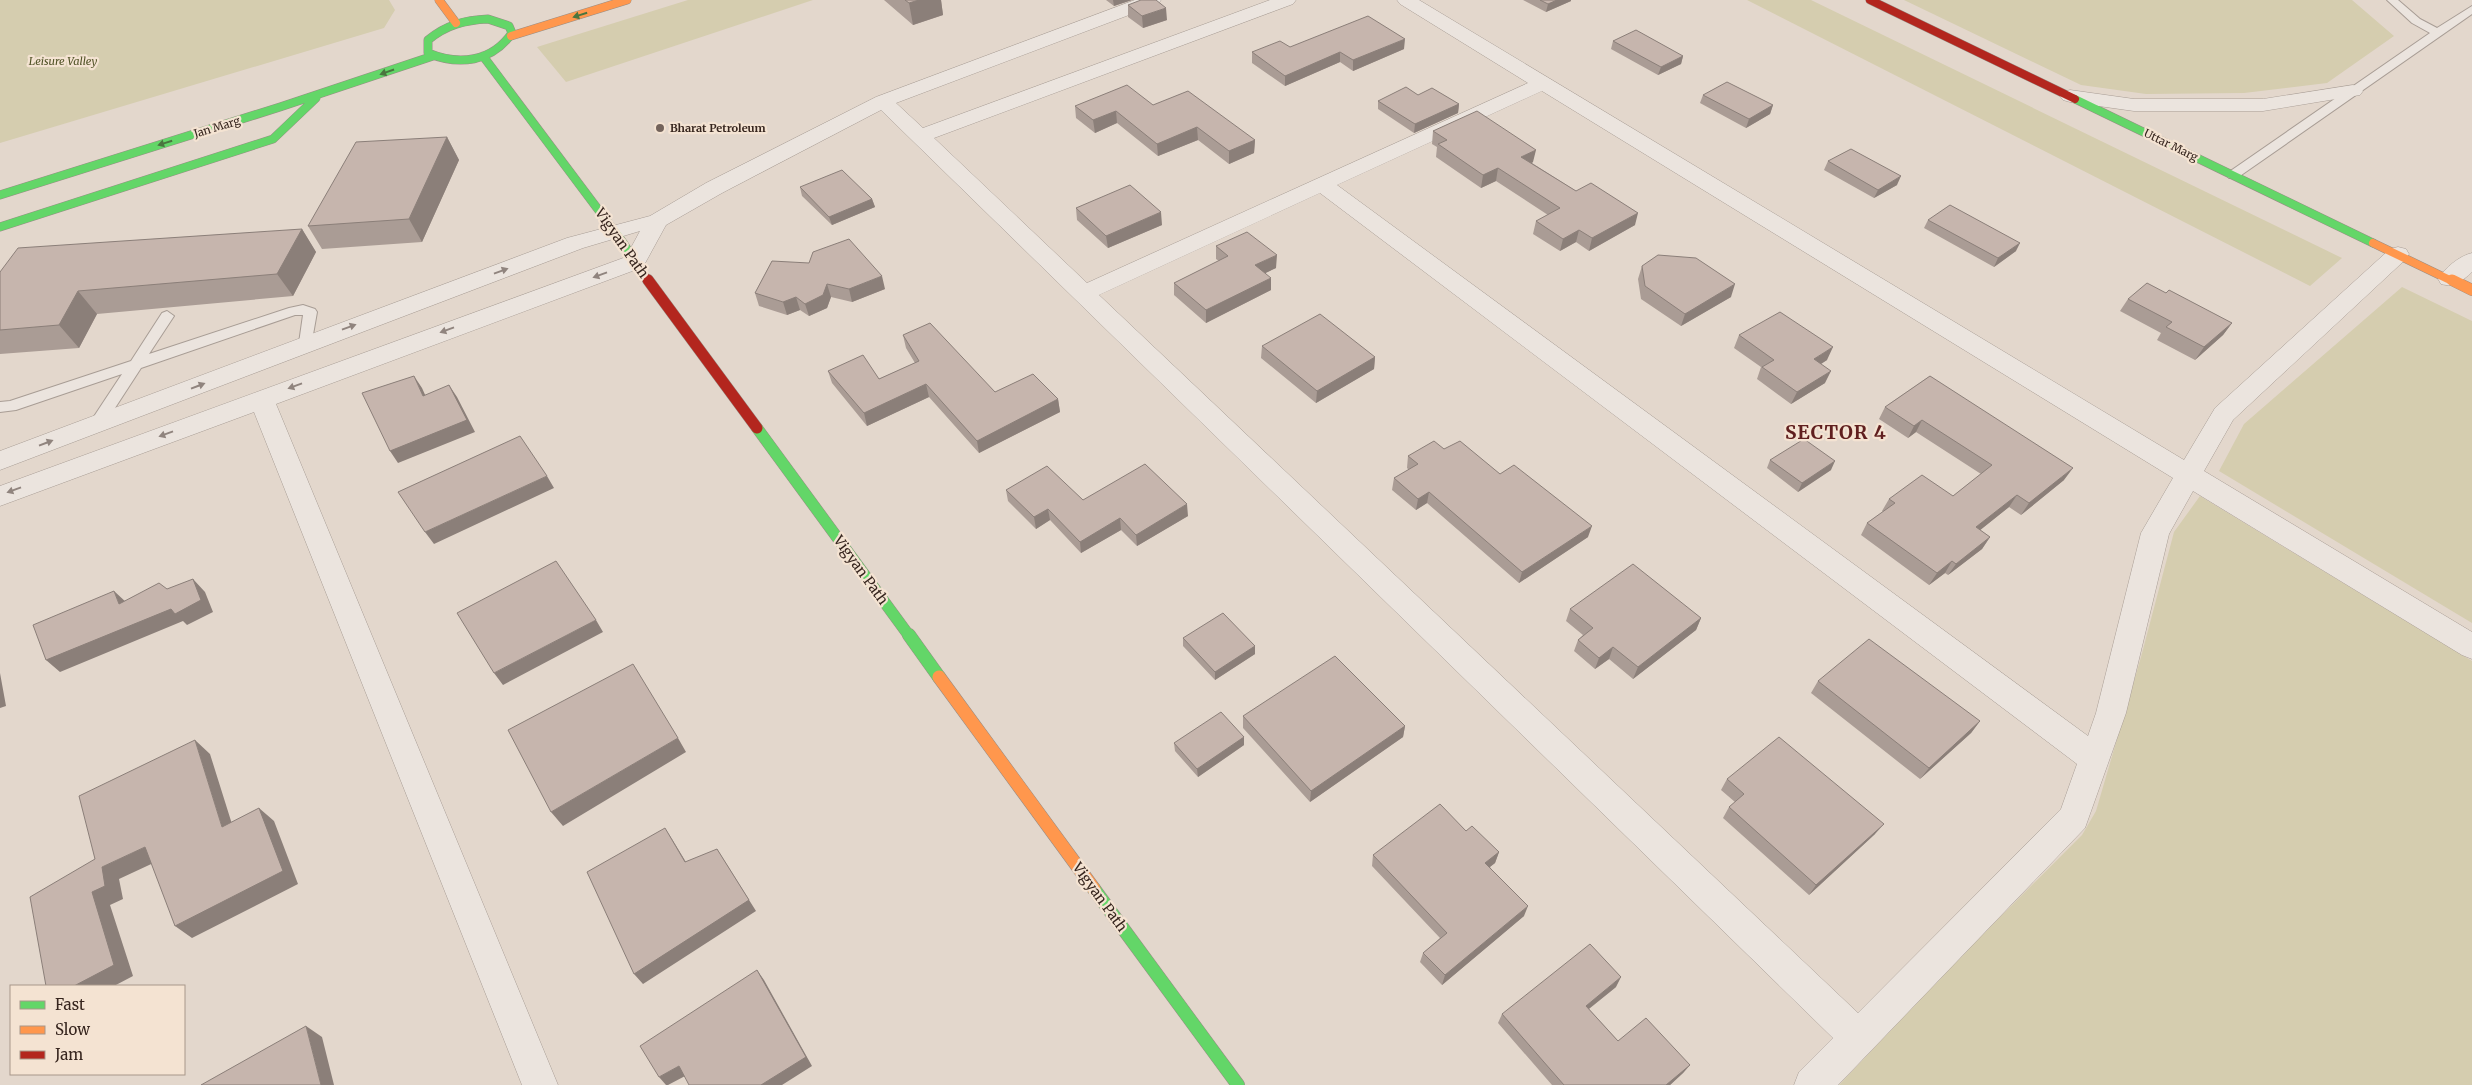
<svg xmlns="http://www.w3.org/2000/svg" width="2472" height="1085" viewBox="0 0 2472 1085" font-family="Merriweather,serif">
  <rect width="100%" height="100%" fill="#e3d7cc"/>
  <path fill="#d5cdaf" d="M 0,0 L 389,0 L 395,10 L 384,28 L 0,143 Z
    M 688,0 L 813,0 L 566,82 L 537,47 Z
    M 1747,0 L 1811,0 L 2342,258 L 2310,286 Z
    M 1904,0 L 2352,0 L 2394,36 L 2327,83 L 2244,93 L 2146,94 L 2081,85 Z
    M 2402,287 L 2472,321 L 2472,623 L 2219,471 L 2244,424 Z
    M 2200,496 L 2472,661 L 2472,1085 L 1839,1085 L 1956,961 L 2082,835 L 2096,811 L 2141,657 L 2174,532 Z"/>
  <g fill="none" stroke-linecap="round" stroke-linejoin="round">
    <defs>
      <path id="lane" d="M 2387,0 L 2398,0 L 2420,19 L 2437,28 L 2472,6 L 2472,14 L 2237,178 L 2229,178 L 2227,175 L 2229,172 L 2430,33 L 2412,23 Z
        M 303,305 L 315,309 L 317,312 L 311,346 L 301,346 L 299,343 L 303,315 L 295,315 L 141,368 L 102,428 L 92,428 L 89,424 L 122,374 L 16,410 L 0,412 L 0,402 L 10,401 L 131,361 L 162,313 L 167,311 L 174,316 L 149,354 L 289,308 Z"/>
      <path id="street" d="M 1135,0 L 1161,0 L 1158,4 L 896,103 L 923,128 L 1270,0 L 1296,0 L 1293,4 L 934,138 L 1087,283 L 1528,83 L 1400,4 L 1397,0 L 1419,0 L 2184,460 L 2215,408 L 2390,249 L 2398,247 L 2406,249 L 2409,254 L 2406,259 L 2233,420 L 2204,471 L 2472,632 L 2472,659 L 2462,655 L 2193,491 L 2169,534 L 2126,713 L 2085,828 L 1838,1085 L 1794,1085 L 1799,1072 L 1833,1038 L 881,110 L 722,193 L 666,225 L 643,267 L 276,404 L 558,1085 L 522,1085 L 254,412 L 0,506 L 0,486 L 626,257 L 640,231 L 583,248 L 0,470 L 0,451 L 567,238 L 650,216 L 706,183 L 876,97 ZM 1542,91 L 2173,478 L 2141,533 L 2096,713 L 2088,736 L 1337,185 ZM 1320,193 L 2077,764 L 2061,809 L 1858,1013 L 1099,295 Z
        M 2353,85 L 2360,87 L 2363,91 L 2360,95 L 2263,111 L 2134,111 L 2070,102 L 2063,100 L 2060,96 L 2063,92 L 2070,90 L 2134,99 L 2263,99 Z
        M 2472,253 L 2472,272 C 2462,281 2455,288 2441,284 L 2438,279 C 2445,268 2459,256 2472,253 Z"/>
      <path id="fast-far2" d="M 488,19 L 509,26 L 512,33 C 492,62 459,66 428,53 L 428,40 C 446,25 465,20 488,19 Z
        M 483,56 L 624,244 L 637,265
        M 2075,99 L 2373,243
        M 0,195 L 280,107 L 433,56
        M 0,227 L 273,139 L 316,98"/>
      <path id="fast-far1" d="M 757,428 L 910,637"/>
      <path id="fast" d="M 909,635 L 939,677
        M 1094,889 L 1238,1085"/>
      <path id="slow-far2" d="M 439,0 L 456,23
        M 511,36 L 627,0
        M 2373,243 L 2454,282"/>
      <path id="slow-far1" d="M 2452,280 L 2472,290"/>
      <path id="slow" d="M 939,677 L 1094,889"/>
      <path id="jam-far1" d="M 1870,0 L 2075,99
        M 637,265 L 649,282"/>
      <path id="jam" d="M 648,280 L 757,428"/>
    </defs>
    <use href="#lane" stroke="#a89d95" stroke-width="2"/>
    <use href="#street" stroke="#a89d95" stroke-width="1"/>
    <use href="#fast-far2" stroke="#988d85" stroke-width="9"/>
    <use href="#fast-far1" stroke="#988d85" stroke-width="12"/>
    <use href="#fast" stroke="#988d85" stroke-width="14"/>
    <use href="#slow-far2" stroke="#988d85" stroke-width="9"/>
    <use href="#slow-far1" stroke="#988d85" stroke-width="12"/>
    <use href="#slow" stroke="#988d85" stroke-width="14"/>
    <use href="#jam-far1" stroke="#988d85" stroke-width="9"/>
    <use href="#jam" stroke="#988d85" stroke-width="12"/>
    <use href="#lane" fill="#ebe4de" fill-rule="evenodd"/>
    <use href="#street" fill="#ebe4de" fill-rule="evenodd"/>
    <use href="#fast-far2" stroke="#63d668" stroke-width="8"/>
    <use href="#fast-far1" stroke="#63d668" stroke-width="11"/>
    <use href="#fast" stroke="#63d668" stroke-width="13"/>
    <use href="#slow-far2" stroke="#ff974d" stroke-width="8"/>
    <use href="#slow-far1" stroke="#ff974d" stroke-width="11"/>
    <use href="#slow" stroke="#ff974d" stroke-width="13"/>
    <use href="#jam-far1" stroke="#b3261e" stroke-width="8"/>
    <use href="#jam" stroke="#b3261e" stroke-width="11"/>
  </g>
  <path fill="#aa9c95" d="M 884,0 L 941,0 L 943,15 L 913,25 Z
    M 1106,0 L 1132,0 L 1114,6 Z
    M 1523,0 L 1571,0 L 1571,1 L 1546,12 Z
    M 1128,5 L 1167,20 L 1143,28 L 1128,17 Z
    M 1613,41 L 1683,56 L 1681,64 L 1658,75 L 1611,49 Z
    M 1290,47 L 1404,49 L 1353,71 L 1340,62 L 1285,86 L 1252,63 L 1252,52 Z
    M 1418,95 L 1459,104 L 1458,113 L 1414,133 L 1378,109 L 1378,101 Z
    M 1703,95 L 1773,105 L 1770,114 L 1746,128 L 1700,103 Z
    M 1153,105 L 1255,140 L 1254,153 L 1229,164 L 1198,140 L 1158,156 L 1117,123 L 1095,133 L 1076,118 L 1075,106 Z
    M 1433,131 L 1533,162 L 1532,163 L 1576,191 L 1635,225 L 1589,251 L 1576,242 L 1560,251 L 1533,234 L 1536,221 L 1548,215 L 1496,181 L 1481,188 L 1436,157 L 1437,147 L 1432,144 Z
    M 447,137 L 459,160 L 422,242 L 322,249 L 308,226 Z
    M 1828,161 L 1897,185 L 1874,198 L 1824,170 Z
    M 800,187 L 872,199 L 875,207 L 832,225 L 802,196 Z
    M 1076,208 L 1162,225 L 1108,248 L 1077,220 Z
    M 1928,220 L 2016,251 L 1994,267 L 1924,228 Z
    M 302,229 L 316,252 L 293,296 L 97,314 L 79,348 L 0,354 L 0,272 Z
    M 1216,246 L 1276,268 L 1265,273 L 1271,290 L 1206,323 L 1174,295 L 1174,283 L 1219,261 L 1216,259 Z
    M 772,261 L 885,289 L 852,302 L 831,297 L 827,308 L 809,316 L 800,310 L 787,315 L 759,306 L 755,293 Z
    M 1642,266 L 1731,297 L 1681,326 L 1641,299 L 1638,279 Z
    M 2166,293 L 2232,323 L 2223,335 L 2195,360 L 2157,340 L 2161,333 L 2120,311 L 2128,299 Z
    M 903,335 L 995,392 L 1058,399 L 1060,412 L 979,453 L 929,397 L 867,426 L 832,383 L 828,371 L 879,379 L 915,363 L 906,348 Z
    M 1739,335 L 1827,360 L 1821,364 L 1825,383 L 1791,404 L 1757,379 L 1761,367 L 1734,348 Z
    M 1262,346 L 1375,357 L 1374,369 L 1316,403 L 1261,358 Z
    M 1930,376 L 2064,480 L 2021,515 L 2009,507 L 1980,530 L 1990,537 L 1982,549 L 1948,575 L 1945,573 L 1929,585 L 1861,535 L 1867,523 L 1883,512 L 1882,511 L 1889,499 L 1953,496 L 1981,474 L 1916,432 L 1908,438 L 1879,419 L 1885,407 Z
    M 1444,449 L 1500,474 L 1588,537 L 1519,583 L 1427,503 L 1416,510 L 1392,490 L 1394,478 L 1409,470 L 1407,468 L 1408,456 Z
    M 1770,460 L 1831,470 L 1798,492 L 1767,468 Z
    M 1006,490 L 1083,500 L 1188,516 L 1137,546 L 1121,530 L 1081,553 L 1050,520 L 1036,529 L 1008,501 Z
    M 1570,609 L 1701,618 L 1696,630 L 1633,679 L 1609,659 L 1595,669 L 1574,651 L 1578,640 L 1583,635 L 1566,621 Z
    M 1183,638 L 1255,646 L 1255,654 L 1215,680 L 1183,646 Z
    M 1818,681 L 1980,721 L 1971,733 L 1920,779 L 1811,693 Z
    M 1243,716 L 1405,726 L 1403,737 L 1310,802 L 1243,728 Z
    M 1244,737 L 1244,745 L 1198,777 L 1175,751 L 1174,743 Z
    M 1727,779 L 1875,834 L 1809,895 L 1723,818 L 1729,807 L 1735,802 L 1721,790 Z
    M 1466,831 L 1499,852 L 1495,863 L 1490,867 L 1524,916 L 1442,985 L 1420,962 L 1423,953 L 1440,938 L 1372,866 L 1373,855 Z
    M 1616,987 L 1589,1009 L 1618,1041 L 1690,1065 L 1683,1073 L 1670,1085 L 1552,1085 L 1498,1023 L 1502,1014 Z"/>
  <path fill="#8b7f79" d="M 919,0 L 941,0 L 943,15 L 913,25 L 909,3 Z
    M 1113,0 L 1132,0 L 1114,6 Z
    M 1557,0 L 1571,0 L 1571,1 L 1546,12 L 1548,4 Z
    M 1166,8 L 1167,20 L 1143,28 L 1142,16 Z
    M 1405,39 L 1404,49 L 1353,71 L 1353,60 Z
    M 1340,52 L 1340,62 L 1285,86 L 1285,76 Z
    M 1683,56 L 1681,64 L 1658,75 L 1661,67 Z
    M 1459,104 L 1458,113 L 1414,133 L 1415,124 Z
    M 1773,105 L 1770,114 L 1746,128 L 1749,119 Z
    M 1116,111 L 1117,123 L 1095,133 L 1093,120 Z
    M 1197,127 L 1198,140 L 1158,156 L 1157,144 Z
    M 447,137 L 459,160 L 422,242 L 409,219 Z
    M 1255,140 L 1254,153 L 1229,164 L 1229,151 Z
    M 1536,150 L 1533,162 L 1519,169 L 1521,157 Z
    M 1498,168 L 1496,181 L 1481,188 L 1483,175 Z
    M 1901,176 L 1897,185 L 1874,198 L 1878,190 Z
    M 872,199 L 875,207 L 832,225 L 829,217 Z
    M 1161,212 L 1162,225 L 1108,248 L 1106,236 Z
    M 1638,213 L 1635,225 L 1589,251 L 1592,238 Z
    M 302,229 L 316,252 L 293,296 L 277,274 Z
    M 1579,230 L 1576,242 L 1560,251 L 1563,239 Z
    M 2020,243 L 2016,251 L 1994,267 L 1998,258 Z
    M 1277,255 L 1276,268 L 1255,278 L 1255,265 Z
    M 882,276 L 885,289 L 852,302 L 849,289 Z
    M 1271,278 L 1271,290 L 1206,323 L 1206,310 Z
    M 827,284 L 831,297 L 827,308 L 809,316 L 805,304 Z
    M 1735,284 L 1731,297 L 1681,326 L 1685,314 Z
    M 78,291 L 97,314 L 79,348 L 59,325 Z
    M 796,297 L 800,310 L 787,315 L 783,302 Z
    M 2232,323 L 2223,335 L 2195,360 L 2204,347 Z
    M 1833,347 L 1827,360 L 1808,372 L 1814,359 Z
    M 1375,357 L 1374,369 L 1316,403 L 1317,391 Z
    M 1831,371 L 1825,383 L 1791,404 L 1797,392 Z
    M 414,376 L 422,388 L 431,408 L 423,396 Z
    M 926,384 L 929,397 L 867,426 L 864,413 Z
    M 449,385 L 457,397 L 475,432 L 398,463 L 390,451 Z
    M 1058,399 L 1060,412 L 979,453 L 977,441 Z
    M 1922,420 L 1916,432 L 1908,438 L 1914,426 Z
    M 1835,461 L 1831,470 L 1798,492 L 1802,483 Z
    M 2073,468 L 2064,480 L 2021,515 L 2029,503 Z
    M 547,476 L 554,488 L 434,544 L 425,532 Z
    M 1429,492 L 1427,503 L 1416,510 L 1418,499 Z
    M 2017,495 L 2009,507 L 1969,539 L 1976,527 Z
    M 1187,504 L 1188,516 L 1137,546 L 1136,535 Z
    M 1048,509 L 1050,520 L 1036,529 L 1034,517 Z
    M 1120,518 L 1121,530 L 1081,553 L 1080,542 Z
    M 1592,526 L 1588,537 L 1519,583 L 1522,572 Z
    M 1990,537 L 1982,549 L 1948,575 L 1956,564 Z
    M 1952,561 L 1945,573 L 1929,585 L 1937,573 Z
    M 193,579 L 205,592 L 213,612 L 187,625 L 183,621 L 60,672 L 46,660 Z
    M 114,591 L 127,603 L 119,604 Z
    M 1701,618 L 1696,630 L 1633,679 L 1638,667 Z
    M 596,620 L 603,632 L 503,685 L 494,673 Z
    M 1255,646 L 1255,654 L 1215,680 L 1215,672 Z
    M 1613,647 L 1609,659 L 1595,669 L 1599,658 Z
    M 0,673 L 6,706 L 0,708 Z
    M 1980,721 L 1971,733 L 1920,779 L 1929,768 Z
    M 1405,726 L 1403,737 L 1310,802 L 1311,791 Z
    M 1244,737 L 1244,745 L 1198,777 L 1197,769 Z
    M 678,738 L 686,752 L 563,826 L 551,812 Z
    M 195,740 L 210,754 L 237,840 L 222,827 Z
    M 259,808 L 274,821 L 298,884 L 192,938 L 175,926 Z
    M 1884,824 L 1875,834 L 1809,895 L 1816,885 Z
    M 665,828 L 672,839 L 692,872 L 685,862 Z
    M 145,847 L 162,859 L 119,879 L 123,899 L 110,905 L 133,976 L 114,986 L 74,986 L 92,892 L 102,867 Z
    M 717,849 L 756,911 L 643,984 L 634,974 Z
    M 1499,852 L 1495,863 L 1482,873 L 1485,863 Z
    M 1528,906 L 1524,916 L 1442,985 L 1445,975 Z
    M 757,970 L 764,980 L 812,1066 L 782,1085 L 761,1085 Z
    M 1621,977 L 1616,987 L 1581,1015 L 1586,1006 Z
    M 306,1026 L 322,1037 L 334,1085 L 321,1085 Z
    M 1690,1065 L 1683,1073 L 1670,1085 L 1666,1085 Z
    M 679,1066 L 687,1075 L 668,1085 L 666,1085 L 659,1077 Z"/>
  <path fill="#c6b5ad" stroke="#8b7f79" d="M 905,0 L 919,0 L 909,3 Z
    M 1141,0 L 1156,0 L 1166,8 L 1142,16 L 1128,5 Z
    M 1540,0 L 1557,0 L 1548,4 Z
    M 1368,16 L 1405,39 L 1353,60 L 1340,52 L 1285,76 L 1252,52 L 1280,41 L 1290,47 Z
    M 1636,30 L 1683,56 L 1661,67 L 1613,41 Z
    M 1727,82 L 1773,105 L 1749,119 L 1703,95 Z
    M 1127,85 L 1153,105 L 1188,91 L 1255,140 L 1229,151 L 1197,127 L 1157,144 L 1116,111 L 1093,120 L 1075,106 Z
    M 1406,87 L 1418,95 L 1432,88 L 1459,104 L 1415,124 L 1378,101 Z
    M 1477,111 L 1536,150 L 1521,157 L 1576,191 L 1591,183 L 1638,213 L 1592,238 L 1579,230 L 1563,239 L 1536,221 L 1560,208 L 1498,168 L 1483,175 L 1438,144 L 1447,140 L 1433,131 Z
    M 447,137 L 409,219 L 308,226 L 356,142 Z
    M 1851,149 L 1901,176 L 1878,190 L 1828,161 Z
    M 842,170 L 872,199 L 829,217 L 800,187 Z
    M 1130,185 L 1161,212 L 1106,236 L 1076,208 Z
    M 1950,205 L 2020,243 L 1998,258 L 1928,220 Z
    M 302,229 L 277,274 L 78,291 L 59,325 L 0,330 L 0,272 L 18,248 Z
    M 1247,232 L 1277,255 L 1255,265 L 1271,278 L 1206,310 L 1174,283 L 1228,256 L 1216,246 Z
    M 849,239 L 882,276 L 849,289 L 827,284 L 823,295 L 805,304 L 796,297 L 783,302 L 755,293 L 772,261 L 809,263 L 813,252 Z
    M 1658,255 L 1696,258 L 1735,284 L 1685,314 L 1645,286 L 1642,266 Z
    M 2147,283 L 2166,293 L 2169,290 L 2232,323 L 2204,347 L 2166,327 L 2172,322 L 2128,299 Z
    M 1780,312 L 1833,347 L 1814,359 L 1831,371 L 1797,392 L 1762,367 L 1774,360 L 1739,335 Z
    M 1320,314 L 1375,357 L 1317,391 L 1262,346 Z
    M 930,323 L 995,392 L 1033,374 L 1058,399 L 977,441 L 926,384 L 864,413 L 828,371 L 863,355 L 879,379 L 919,361 L 903,335 Z
    M 414,376 L 423,396 L 449,385 L 467,420 L 390,451 L 362,393 Z
    M 1930,376 L 2073,468 L 2029,503 L 2017,495 L 1976,527 L 1990,537 L 1956,564 L 1952,561 L 1937,573 L 1867,523 L 1895,503 L 1889,499 L 1922,475 L 1953,496 L 1992,465 L 1922,420 L 1914,426 L 1885,407 Z
    M 520,436 L 547,476 L 425,532 L 398,492 Z
    M 1804,439 L 1835,461 L 1802,483 L 1770,460 Z
    M 1434,441 L 1444,449 L 1460,441 L 1500,474 L 1514,465 L 1592,526 L 1522,572 L 1429,492 L 1418,499 L 1394,478 L 1418,464 L 1408,456 Z
    M 1145,464 L 1187,504 L 1136,535 L 1120,518 L 1080,542 L 1048,509 L 1034,517 L 1006,490 L 1047,466 L 1083,500 Z
    M 556,561 L 596,620 L 494,673 L 457,613 Z
    M 1633,564 L 1701,618 L 1638,667 L 1613,647 L 1599,658 L 1578,640 L 1593,628 L 1570,609 Z
    M 193,579 L 201,600 L 175,614 L 171,609 L 46,660 L 33,625 L 114,591 L 119,604 L 159,583 L 167,589 Z
    M 1223,613 L 1255,646 L 1215,672 L 1183,638 Z
    M 1869,639 L 1980,721 L 1929,768 L 1818,681 Z
    M 1335,656 L 1405,726 L 1311,791 L 1243,716 Z
    M 633,664 L 678,738 L 551,812 L 508,730 Z
    M 1221,712 L 1244,737 L 1197,769 L 1174,743 Z
    M 1779,737 L 1884,824 L 1816,885 L 1729,807 L 1744,794 L 1727,779 Z
    M 195,740 L 222,827 L 259,808 L 283,871 L 175,926 L 145,847 L 102,867 L 105,886 L 92,892 L 114,965 L 74,986 L 46,986 L 30,897 L 95,859 L 79,796 Z
    M 1440,804 L 1466,831 L 1472,826 L 1499,852 L 1485,863 L 1528,906 L 1445,975 L 1423,953 L 1447,933 L 1373,855 Z
    M 665,828 L 685,862 L 717,849 L 749,900 L 634,974 L 587,872 Z
    M 1590,944 L 1621,977 L 1586,1006 L 1618,1041 L 1646,1018 L 1690,1065 L 1666,1085 L 1564,1085 L 1502,1014 Z
    M 757,970 L 806,1057 L 761,1085 L 689,1085 L 679,1066 L 659,1077 L 640,1046 Z
    M 306,1026 L 321,1085 L 201,1085 Z"/>
  <defs><path id="oneway-solid" d="M-6-.8H1V-3.2L6.5 0L1 3.2V.8H-6Z" transform="scale(1.25)"/></defs>
  <g fill="#4a753f">
    <use href="#oneway-solid" transform="translate(580 15) rotate(163)"/>
    <use href="#oneway-solid" transform="translate(387 72) rotate(161)"/>
    <use href="#oneway-solid" transform="translate(165 143) rotate(163)"/>
  </g>
  <g fill="#90847e">
    <use href="#oneway-solid" transform="translate(501 271) rotate(-20)"/>
    <use href="#oneway-solid" transform="translate(600 275) rotate(160)"/>
    <use href="#oneway-solid" transform="translate(349 327) rotate(-20)"/>
    <use href="#oneway-solid" transform="translate(447 330) rotate(160)"/>
    <use href="#oneway-solid" transform="translate(198 386) rotate(-21)"/>
    <use href="#oneway-solid" transform="translate(295 386) rotate(160)"/>
    <use href="#oneway-solid" transform="translate(166 434) rotate(160)"/>
    <use href="#oneway-solid" transform="translate(46 443) rotate(-21)"/>
    <use href="#oneway-solid" transform="translate(14 490) rotate(160)"/>
  </g>
  <circle fill="#73635b" stroke="#f4e3d2" stroke-width="2" cx="660" cy="128" r="5"/>
  <g text-anchor="middle" dominant-baseline="central" stroke-width="4.5" stroke-linejoin="round" paint-order="stroke">
    <g font-size="11" font-style="italic" fill="#4f5125" stroke="#f4e3d2">
      <text x="63" y="61">Leisure Valley</text>
    </g>
    <g font-size="11" fill="#36251e" stroke="#f4e3d2">
      <text transform="translate(217 127) rotate(-17)">Jan Marg</text>
      <text transform="translate(2171 145) rotate(26)">Uttar Marg</text>
    </g>
    <g font-size="11" font-weight="bold" fill="#36251e" stroke="#f4e3d2" text-anchor="start">
      <text x="670" y="128">Bharat Petroleum</text>
    </g>
    <g font-size="14" fill="#36251e" stroke="#f4e3d2">
      <text transform="translate(622 243) rotate(55)">Vigyan Path</text>
      <text transform="translate(861 570) rotate(54)">Vigyan Path</text>
      <text transform="translate(1100 897) rotate(54)">Vigyan Path</text>
    </g>
    <g font-size="19" font-weight="bold" letter-spacing="1" fill="#601f1f" stroke="#f4e3d2">
      <text x="1836" y="432">SECTOR 4</text>
    </g>
  </g>
  <rect x="10" y="985" width="175" height="90" fill="#f4e3d2" stroke="#a8978a"/>
  <rect x="20" y="1001" width="25" height="8" fill="#63d668" stroke="#a8978a"/>
  <text x="55" y="1010" font-size="15" fill="#36251e">Fast</text>
  <rect x="20" y="1026" width="25" height="8" fill="#ff974d" stroke="#a8978a"/>
  <text x="55" y="1035" font-size="15" fill="#36251e">Slow</text>
  <rect x="20" y="1051" width="25" height="8" fill="#b3261e" stroke="#a8978a"/>
  <text x="55" y="1060" font-size="15" fill="#36251e">Jam</text>
</svg>
